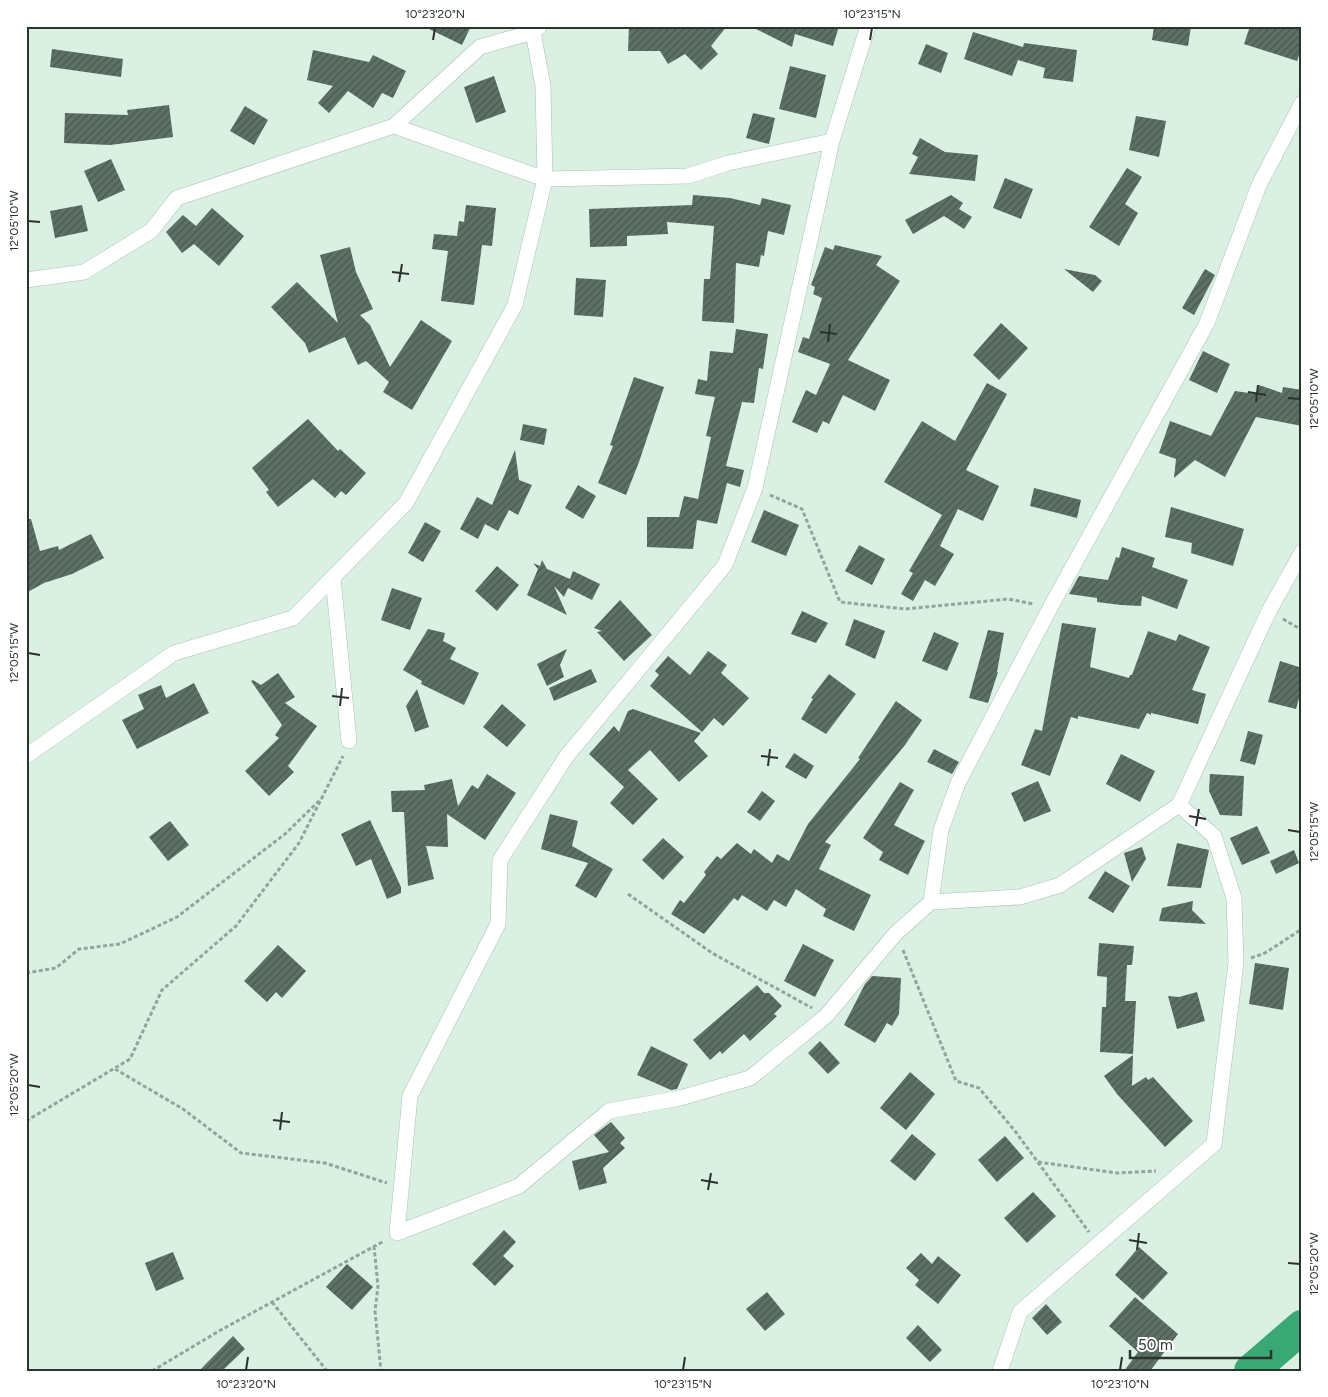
<svg xmlns="http://www.w3.org/2000/svg" width="1328" height="1397" viewBox="0 0 1328 1397" font-family="Figtree,sans-serif">
  <defs>
    <pattern id="building-hatch" width="6" height="6" patternUnits="userSpaceOnUse" patternTransform="scale(1.25)"><rect width="6" height="6" fill="#5d7166"/><path d="M-1 1l2-2M0 6l6-6M5 7l2-2" fill="none" stroke="#495850"/></pattern>
  </defs>
  <rect width="100%" height="100%" fill="#d9f0e2"/>
  <g fill="none" stroke-linecap="round" stroke-linejoin="round">
    <path stroke="#3aa875" stroke-width="34" d="M 1251,1371 L 1302,1327"/>
  </g>
  <path fill="url(#building-hatch)" d="M 423,26 L 471,26 L 462,45 Z
    M 629,26 L 727,26 L 711,46 L 718,54 L 701,70 L 685,54 L 668,64 L 660,51 L 628,51 Z
    M 750,26 L 839,26 L 833,46 L 795,34 L 792,47 Z
    M 1154,26 L 1191,26 L 1188,46 L 1152,40 Z
    M 1250,26 L 1302,26 L 1302,47 L 1297,61 L 1244,44 Z
    M 973,32 L 1023,47 L 1024,43 L 1077,50 L 1073,82 L 1043,78 L 1045,68 L 1018,60 L 1012,76 L 964,59 Z
    M 926,44 L 948,53 L 941,73 L 918,64 Z
    M 52,49 L 123,59 L 121,77 L 50,67 Z
    M 313,50 L 369,62 L 373,55 L 406,71 L 393,98 L 382,93 L 373,108 L 348,91 L 329,113 L 318,103 L 333,86 L 307,80 Z
    M 790,66 L 826,75 L 816,118 L 779,109 Z
    M 494,76 L 506,112 L 476,123 L 464,87 Z
    M 169,105 L 173,137 L 110,145 L 64,143 L 65,113 L 128,115 L 127,110 Z
    M 245,106 L 268,120 L 254,145 L 230,131 Z
    M 753,113 L 775,118 L 769,144 L 746,138 Z
    M 1136,116 L 1166,121 L 1159,157 L 1129,150 Z
    M 920,138 L 945,152 L 978,155 L 975,181 L 909,174 L 918,157 L 912,154 Z
    M 111,159 L 125,190 L 98,202 L 84,171 Z
    M 1127,168 L 1142,177 L 1125,204 L 1138,213 L 1119,246 L 1089,227 Z
    M 1005,178 L 1033,189 L 1021,219 L 993,208 Z
    M 693,195 L 730,198 L 760,205 L 762,198 L 791,205 L 784,235 L 768,231 L 764,256 L 761,255 L 759,267 L 736,263 L 734,323 L 702,321 L 704,279 L 710,279 L 714,226 L 667,222 L 668,234 L 627,236 L 627,246 L 590,247 L 589,209 L 692,205 Z
    M 951,195 L 963,203 L 959,209 L 972,217 L 964,229 L 944,216 L 913,234 L 905,220 Z
    M 82,205 L 88,231 L 55,238 L 50,211 Z
    M 466,205 L 496,208 L 492,246 L 482,245 L 474,305 L 441,301 L 448,251 L 432,249 L 434,234 L 457,236 L 459,221 L 464,222 Z
    M 212,208 L 244,236 L 219,266 L 194,244 L 182,253 L 166,232 L 183,215 L 196,226 Z
    M 835,245 L 882,256 L 876,265 L 900,281 L 848,360 L 890,380 L 875,411 L 843,395 L 829,424 L 823,421 L 817,433 L 792,422 L 806,390 L 816,395 L 830,364 L 798,352 L 803,337 L 809,339 L 822,298 L 813,294 L 815,287 L 811,285 L 825,247 L 833,250 Z
    M 350,247 L 356,272 L 373,309 L 360,315 L 370,325 L 390,367 L 421,320 L 452,341 L 412,410 L 383,392 L 389,382 L 366,361 L 358,365 L 345,337 L 309,353 L 305,343 L 271,307 L 297,282 L 338,323 L 320,255 Z
    M 1064,269 L 1095,275 L 1102,281 L 1093,292 Z
    M 1205,269 L 1215,275 L 1194,315 L 1182,308 Z
    M 576,278 L 606,280 L 603,317 L 574,315 Z
    M 1001,323 L 1028,348 L 999,380 L 973,355 Z
    M 736,329 L 768,334 L 763,369 L 759,368 L 754,403 L 742,402 L 726,466 L 744,470 L 740,487 L 727,483 L 717,524 L 697,520 L 693,549 L 647,547 L 647,517 L 679,517 L 684,496 L 698,499 L 711,437 L 706,436 L 715,397 L 695,394 L 698,379 L 707,381 L 710,351 L 733,353 Z
    M 1203,351 L 1230,364 L 1217,393 L 1189,380 Z
    M 634,377 L 664,387 L 639,462 L 626,495 L 598,483 L 613,446 L 610,445 Z
    M 987,383 L 1007,394 L 966,470 L 999,486 L 983,521 L 958,509 L 940,546 L 954,554 L 935,586 L 925,580 L 913,601 L 901,594 L 913,573 L 909,571 L 942,515 L 884,482 L 922,421 L 955,441 Z
    M 1259,385 L 1282,393 L 1283,387 L 1302,390 L 1302,426 L 1256,417 L 1225,477 L 1195,460 L 1174,478 L 1176,459 L 1159,453 L 1170,421 L 1211,436 L 1235,391 L 1256,394 Z
    M 308,419 L 338,451 L 340,449 L 366,473 L 346,495 L 341,491 L 335,498 L 313,479 L 278,507 L 266,492 L 269,490 L 252,468 Z
    M 523,424 L 547,429 L 544,445 L 520,440 Z
    M 515,450 L 519,480 L 532,485 L 518,515 L 509,510 L 498,531 L 485,524 L 478,539 L 460,529 L 477,497 L 492,505 Z
    M 578,485 L 596,496 L 583,519 L 565,508 Z
    M 1034,488 L 1081,500 L 1077,518 L 1030,506 Z
    M 1171,507 L 1244,529 L 1233,566 L 1191,553 L 1192,543 L 1165,537 Z
    M 764,510 L 799,525 L 786,556 L 751,542 Z
    M 26,519 L 31,519 L 40,551 L 58,546 L 59,550 L 91,534 L 104,558 L 72,574 L 44,583 L 26,593 Z
    M 425,522 L 441,531 L 423,562 L 408,553 Z
    M 859,545 L 885,559 L 872,585 L 845,571 Z
    M 1122,547 L 1155,558 L 1152,567 L 1188,580 L 1177,609 L 1142,596 L 1141,606 L 1121,605 L 1097,602 L 1097,598 L 1069,594 L 1079,576 L 1108,580 L 1116,557 L 1119,558 Z
    M 542,560 L 547,569 L 570,579 L 573,571 L 600,584 L 592,600 L 568,588 L 564,597 L 554,586 L 567,615 L 527,595 L 538,569 L 533,563 L 540,566 Z
    M 497,566 L 519,585 L 497,611 L 475,591 Z
    M 392,588 L 422,598 L 410,630 L 381,620 Z
    M 620,600 L 652,635 L 624,661 L 597,632 L 602,631 L 594,628 Z
    M 802,611 L 828,623 L 816,643 L 791,634 Z
    M 854,619 L 885,631 L 875,659 L 845,645 Z
    M 1062,623 L 1096,628 L 1090,667 L 1129,678 L 1130,675 L 1132,675 L 1148,631 L 1176,641 L 1179,634 L 1210,647 L 1192,690 L 1206,694 L 1198,724 L 1151,713 L 1151,715 L 1147,713 L 1139,729 L 1078,716 L 1078,719 L 1071,717 L 1050,776 L 1021,765 L 1035,729 L 1042,731 Z
    M 428,629 L 445,633 L 443,641 L 456,648 L 450,659 L 479,673 L 464,705 L 421,684 L 422,681 L 403,670 Z
    M 988,630 L 1004,633 L 997,672 L 998,672 L 988,703 L 969,698 Z
    M 934,632 L 959,643 L 947,671 L 922,661 Z
    M 567,649 L 560,665 L 564,677 L 547,686 L 537,664 Z
    M 708,651 L 727,665 L 721,673 L 749,698 L 723,726 L 714,718 L 702,732 L 650,686 L 659,675 L 655,671 L 668,656 L 690,675 Z
    M 1280,661 L 1302,668 L 1302,688 L 1296,709 L 1268,702 Z
    M 591,669 L 597,682 L 554,701 L 549,688 Z
    M 278,673 L 295,697 L 285,703 L 317,726 L 288,766 L 294,772 L 269,796 L 245,771 L 279,738 L 275,735 L 282,725 L 251,681 L 253,680 L 261,685 Z
    M 829,674 L 856,694 L 826,734 L 801,719 L 813,699 L 811,698 Z
    M 194,683 L 209,713 L 137,749 L 122,720 L 144,709 L 138,695 L 161,685 L 166,698 Z
    M 417,689 L 429,727 L 415,732 L 406,706 Z
    M 896,701 L 922,720 L 905,745 L 825,842 L 831,845 L 819,869 L 871,895 L 854,931 L 823,916 L 826,909 L 796,889 L 786,907 L 774,900 L 767,911 L 742,895 L 738,901 L 734,898 L 704,934 L 671,914 L 680,900 L 684,903 L 706,875 L 704,872 L 717,856 L 721,859 L 737,843 L 751,854 L 754,849 L 772,863 L 777,854 L 789,861 L 808,824 L 860,759 L 858,758 Z
    M 502,704 L 526,725 L 507,747 L 483,727 Z
    M 633,709 L 701,733 L 694,741 L 708,756 L 679,782 L 650,750 L 628,770 L 658,799 L 633,825 L 610,803 L 624,787 L 589,754 L 614,726 L 619,732 L 628,711 Z
    M 1248,731 L 1263,735 L 1255,765 L 1240,761 Z
    M 934,749 L 959,762 L 952,774 L 927,762 Z
    M 794,753 L 814,766 L 806,779 L 785,767 Z
    M 1121,754 L 1155,771 L 1140,802 L 1106,784 Z
    M 487,774 L 516,793 L 485,840 L 447,814 L 448,847 L 426,846 L 434,879 L 408,886 L 404,812 L 392,812 L 391,791 L 425,790 L 424,785 L 452,779 L 458,806 L 472,785 L 478,789 Z
    M 1210,774 L 1244,776 L 1242,816 L 1220,815 L 1209,791 Z
    M 1038,781 L 1051,811 L 1024,822 L 1011,793 Z
    M 900,782 L 914,790 L 894,825 L 925,841 L 908,875 L 879,860 L 883,852 L 863,838 Z
    M 762,791 L 775,801 L 760,821 L 747,812 Z
    M 550,814 L 578,821 L 572,846 L 613,869 L 596,898 L 575,886 L 588,863 L 541,849 Z
    M 370,820 L 401,887 L 401,893 L 387,899 L 371,859 L 356,866 L 341,834 Z
    M 170,821 L 189,845 L 168,861 L 149,837 Z
    M 1257,826 L 1270,853 L 1242,865 L 1230,838 Z
    M 663,838 L 684,857 L 663,880 L 642,860 Z
    M 1177,843 L 1209,850 L 1201,888 L 1167,886 Z
    M 1142,847 L 1146,859 L 1132,882 L 1124,853 Z
    M 1294,850 L 1299,863 L 1276,874 L 1270,861 Z
    M 1105,871 L 1130,886 L 1113,913 L 1088,898 Z
    M 1193,901 L 1192,910 L 1206,924 L 1159,921 L 1162,908 Z
    M 1099,943 L 1134,946 L 1132,965 L 1127,965 L 1125,1001 L 1136,1001 L 1133,1054 L 1100,1052 L 1102,1007 L 1106,1007 L 1107,977 L 1097,976 Z
    M 803,944 L 834,960 L 815,997 L 784,981 Z
    M 278,945 L 306,971 L 282,998 L 276,992 L 267,1002 L 244,981 Z
    M 1255,963 L 1289,968 L 1283,1010 L 1249,1004 Z
    M 872,976 L 901,978 L 899,1014 L 892,1026 L 887,1023 L 875,1043 L 844,1025 L 865,984 Z
    M 757,985 L 764,993 L 769,993 L 782,1006 L 774,1014 L 777,1016 L 750,1041 L 744,1034 L 722,1054 L 720,1051 L 710,1060 L 693,1040 Z
    M 1197,992 L 1205,1021 L 1177,1029 L 1168,996 L 1179,997 Z
    M 820,1041 L 840,1063 L 828,1074 L 808,1053 Z
    M 651,1046 L 688,1064 L 677,1089 L 671,1090 L 637,1075 Z
    M 1133,1055 L 1132,1086 L 1146,1077 L 1148,1080 L 1153,1077 L 1193,1121 L 1165,1147 L 1117,1094 L 1104,1076 Z
    M 910,1072 L 935,1094 L 906,1130 L 880,1108 Z
    M 611,1122 L 625,1138 L 620,1143 L 625,1148 L 603,1168 L 607,1183 L 579,1190 L 572,1161 L 609,1152 L 594,1135 Z
    M 912,1134 L 936,1154 L 915,1181 L 890,1161 Z
    M 1005,1136 L 1024,1158 L 997,1182 L 978,1160 Z
    M 1033,1192 L 1056,1216 L 1027,1243 L 1004,1218 Z
    M 504,1230 L 516,1242 L 503,1256 L 514,1266 L 495,1286 L 472,1264 Z
    M 1139,1247 L 1168,1273 L 1143,1300 L 1115,1275 Z
    M 173,1252 L 184,1279 L 156,1291 L 145,1263 Z
    M 921,1253 L 932,1264 L 938,1256 L 961,1275 L 938,1304 L 915,1285 L 919,1280 L 906,1268 Z
    M 347,1264 L 373,1287 L 352,1310 L 326,1287 Z
    M 767,1292 L 785,1314 L 765,1331 L 746,1309 Z
    M 1135,1297 L 1178,1334 L 1150,1371 L 1124,1371 L 1138,1352 L 1109,1326 Z
    M 1046,1304 L 1062,1322 L 1047,1335 L 1032,1318 Z
    M 918,1325 L 942,1350 L 930,1362 L 906,1338 Z
    M 233,1336 L 245,1349 L 222,1371 L 199,1371 Z"/>
  <g fill="none" stroke-linecap="round" stroke-linejoin="round">
    <defs>
      <path id="street" d="M 868,26 L 832,141 L 755,488 L 725,565 L 566,757 L 500,860 L 498,924 L 410,1096 L 397,1233 L 519,1186 L 609,1111 L 680,1098 L 750,1078 L 826,1016 L 896,933 L 931,902 L 1020,897 L 1060,885 L 1179,805 L 1269,611 L 1302,552
        M 394,126 L 545,179 L 688,176 L 728,163 L 832,141
        M 26,280 L 84,272 L 151,231 L 177,198 L 394,126 L 480,47 L 533,32 L 540,26
        M 333,578 L 349,741
        M 26,756 L 174,653 L 293,618 L 406,503 L 515,305 L 545,179 L 543,86 L 533,32
        M 931,902 L 941,830 L 958,783 L 1050,608 L 1207,323 L 1259,185 L 1302,103
        M 1000,1371 L 1020,1312 L 1214,1144 L 1236,963 L 1234,898 L 1214,836 L 1179,805"/>
    </defs>
    <use href="#street" stroke="#aac1b3" stroke-width="16"/>
    <path stroke="#93a49a" stroke-width="3" stroke-dasharray="4 2.5" stroke-linecap="butt" d="M 770,495 L 802,509 L 840,602 L 905,609 L 1008,599 L 1034,604
      M 1283,619 L 1302,630
      M 628,894 L 712,953 L 812,1008
      M 903,950 L 956,1081 L 979,1088 L 1015,1131 L 1089,1232
      M 1251,958 L 1265,953 L 1302,929
      M 26,973 L 56,968 L 79,949 L 120,944 L 177,917 L 285,834 L 322,798
      M 115,1069 L 183,1109 L 241,1153 L 325,1163 L 387,1183
      M 26,1121 L 130,1059 L 162,990 L 236,926 L 299,843 L 343,756
      M 1038,1162 L 1117,1173 L 1156,1171
      M 374,1246 L 378,1286 L 375,1311 L 381,1371
      M 272,1302 L 327,1371
      M 152,1371 L 219,1331 L 384,1241"/>
    <use href="#street" stroke="#fff" stroke-width="15"/>
  </g>
  <path fill="none" stroke="#2a332e" stroke-width="2" d="M 433,40 L 435,28M 870,40 L 872,28M 28,221 L 40,222M 392,272 L 409,274M 399,282 L 402,264M 820,332 L 837,334M 828,342 L 830,324M 1248,392 L 1266,395M 1288,398 L 1300,399M 1256,402 L 1258,385M 28,653 L 40,655M 332,696 L 349,698M 340,706 L 342,688M 761,756 L 778,758M 768,766 L 770,749M 1189,816 L 1206,819M 1196,826 L 1199,809M 1288,830 L 1300,832M 28,1085 L 40,1087M 273,1120 L 290,1122M 280,1130 L 282,1112M 701,1180 L 718,1183M 708,1190 L 711,1173M 1129,1240 L 1147,1243M 1137,1250 L 1139,1233M 1288,1263 L 1300,1264M 246,1370 L 248,1357M 683,1370 L 685,1357M 1120,1370 L 1122,1357"/>
  <rect width="1328" height="1397" fill="none" stroke="#ffffff" stroke-width="55"/>
  <path d="M1130 1350v8h141v-8" fill="none" stroke="#2a332e" stroke-width="2.5"/>
  <text x="1138" y="1350" font-size="15" fill="#2a332e" stroke="#ffffff" stroke-width="4" paint-order="stroke">50 m</text>
  <rect x="28" y="28" width="1272" height="1342" fill="none" stroke="#2a332e" stroke-width="2"/>
  <g font-size="12" text-anchor="middle" fill="#2a332e">
    <text x="435" y="18">10°23'20"N</text>
    <text x="872" y="18">10°23'15"N</text>
    <text transform="translate(14 221) rotate(-90)" y="4">12°05'10"W</text>
    <text transform="translate(1314 399) rotate(-90)" y="4">12°05'10"W</text>
    <text transform="translate(14 653) rotate(-90)" y="4">12°05'15"W</text>
    <text transform="translate(1314 832) rotate(-90)" y="4">12°05'15"W</text>
    <text transform="translate(14 1085) rotate(-90)" y="4">12°05'20"W</text>
    <text transform="translate(1314 1264) rotate(-90)" y="4">12°05'20"W</text>
    <text x="246" y="1388">10°23'20"N</text>
    <text x="683" y="1388">10°23'15"N</text>
    <text x="1120" y="1388">10°23'10"N</text>
  </g>
</svg>
